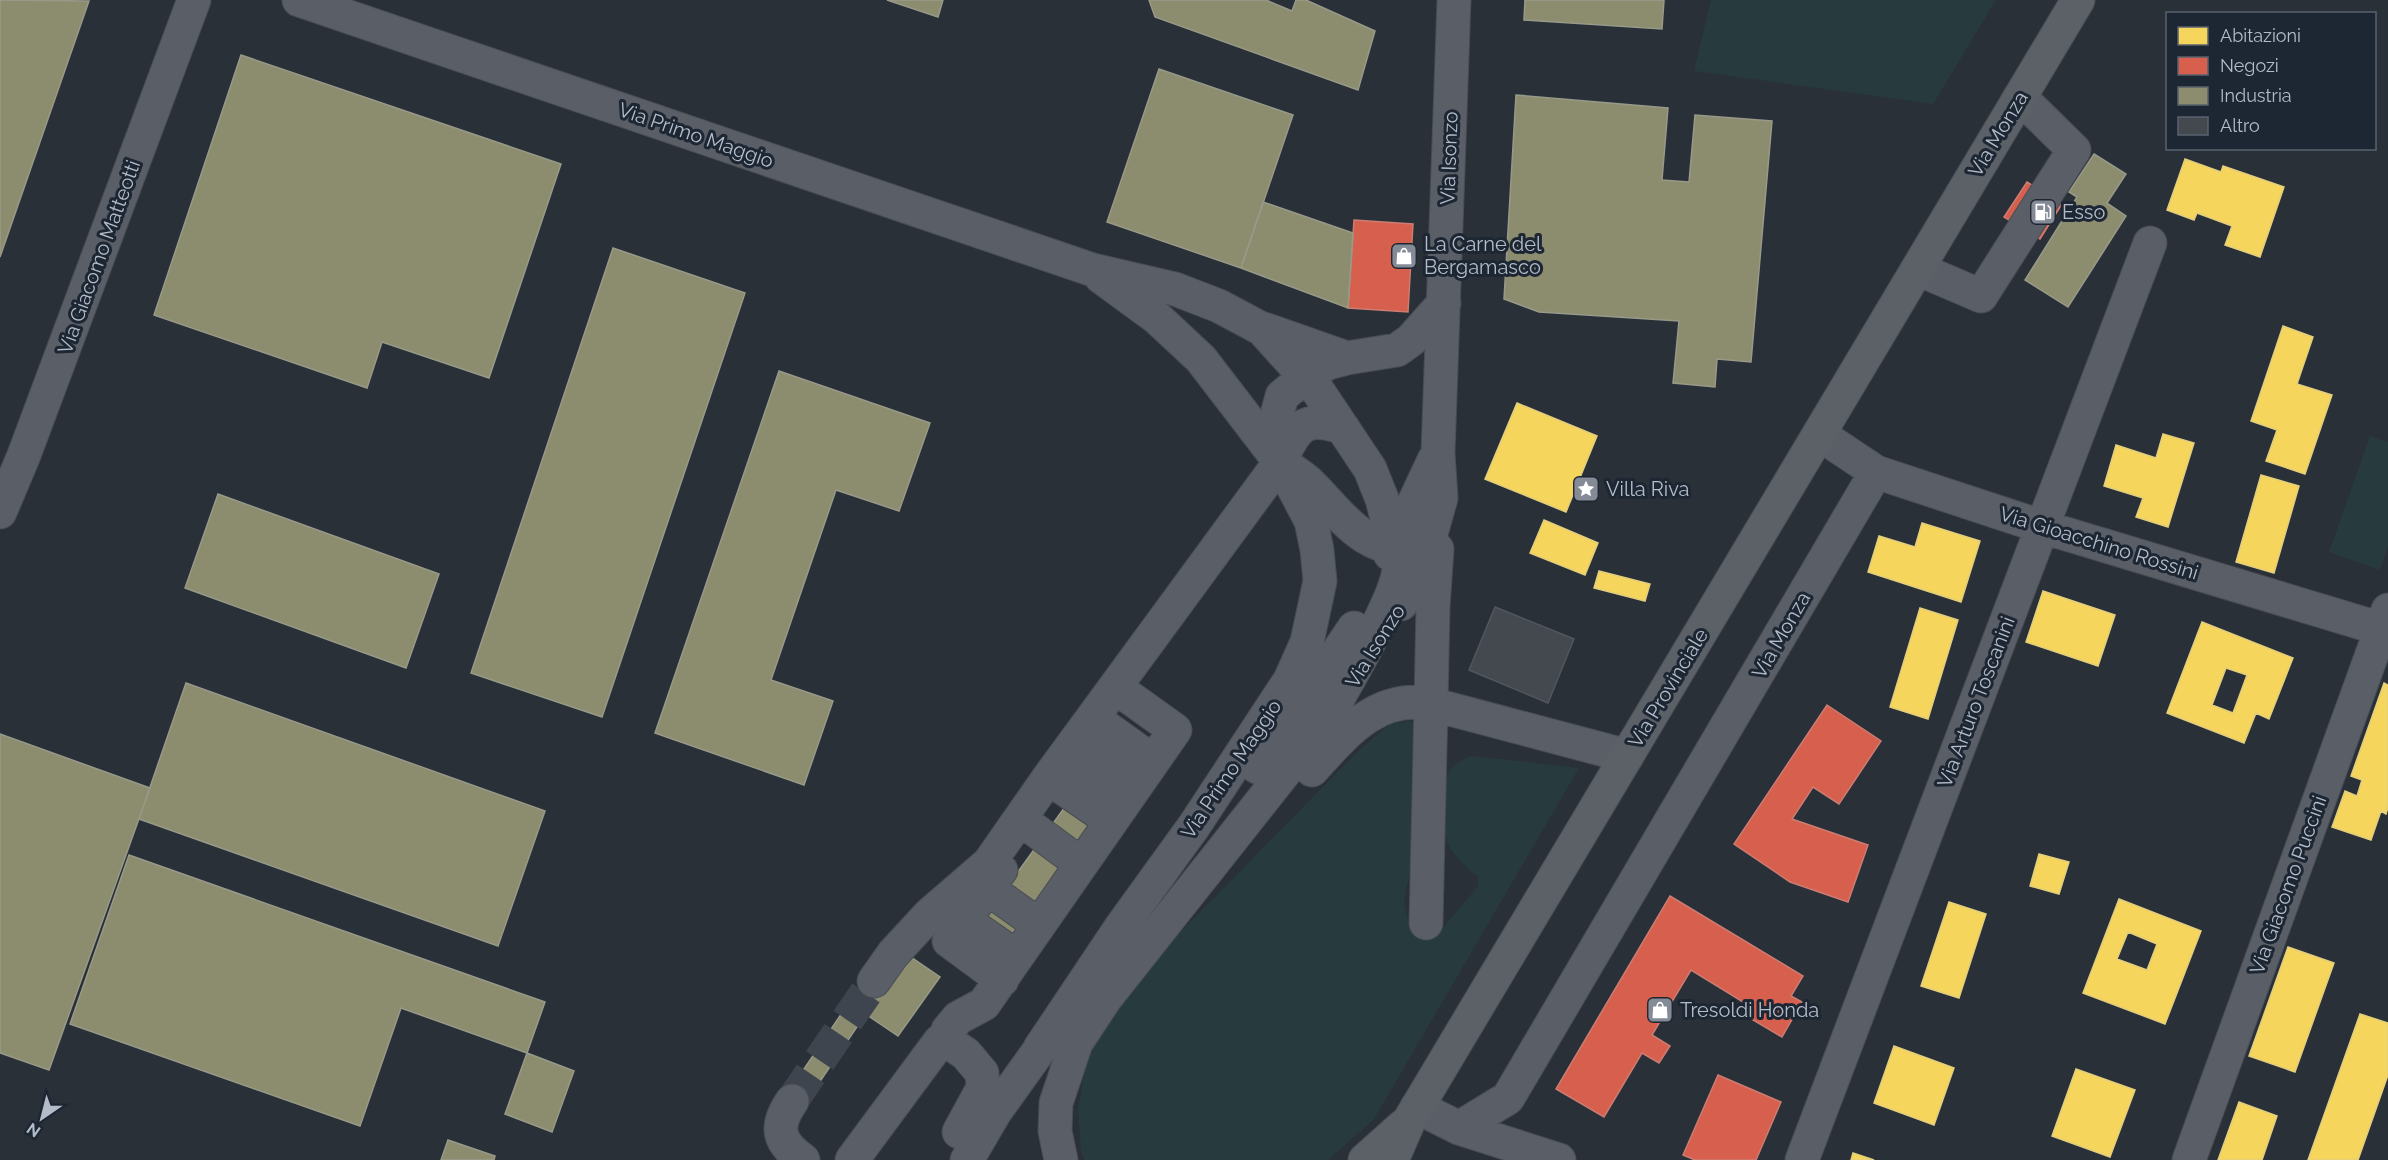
<svg xmlns="http://www.w3.org/2000/svg" width="2388" height="1160" viewBox="0 0 2388 1160" font-family="Raleway,sans-serif">
  <rect width="100%" height="100%" fill="#2a3038"/>
  <path fill="#273a3e" d="M 1711,0 L 1996,0 L 1933,104 L 1694,71 Z
    M 2370,436 L 2388,442 L 2388,547 L 2380,570 L 2329,552 Z
    M 1415,721 L 1417,733 L 1410,870 L 1404,903 L 1410,928 L 1419,937 L 1428,940 L 1436,936 L 1478,886 L 1478,877 C 1467,867 1452,856 1447,841 C 1445,834 1445,825 1444,818 C 1441,790 1441,765 1472,756 L 1579,768 L 1374,1119 L 1328,1160 L 1085,1160 L 1081,1152 L 1078,1109 L 1086,1062 L 1103,1024 L 1151,962 L 1360,749 L 1392,723 Z"/>
  <path fill="#f6d55c" stroke="#e2ce7d" stroke-width="1.5" fill-rule="evenodd" d="M 2185,159 L 2221,172 L 2223,166 L 2284,187 L 2260,257 L 2225,245 L 2232,226 L 2197,213 L 2194,220 L 2167,210 Z
    M 2283,326 L 2313,337 L 2297,384 L 2332,395 L 2305,474 L 2266,461 L 2277,430 L 2251,421 Z
    M 1517,403 L 1597,436 L 1566,512 L 1485,479 Z
    M 2163,434 L 2194,443 L 2168,527 L 2136,517 L 2143,498 L 2104,486 L 2116,445 L 2156,458 Z
    M 2261,475 L 2299,486 L 2274,573 L 2236,562 Z
    M 1544,520 L 1598,543 L 1585,575 L 1530,553 Z
    M 1922,523 L 1980,541 L 1961,602 L 1868,572 L 1879,536 L 1915,547 Z
    M 1599,571 L 1650,584 L 1645,601 L 1594,588 Z
    M 2043,591 L 2115,615 L 2098,666 L 2026,642 Z
    M 1920,608 L 1958,620 L 1928,719 L 1890,707 Z
    M 2202,622 L 2293,658 L 2269,719 L 2256,713 L 2244,743 L 2167,713 ZM 2226,668 L 2247,675 L 2233,713 L 2212,705 Z
    M 2384,683 L 2388,685 L 2388,807 L 2386,814 L 2381,811 L 2371,840 L 2332,827 L 2345,791 L 2357,796 L 2362,780 L 2351,776 Z
    M 2039,854 L 2069,862 L 2059,894 L 2030,886 Z
    M 2119,899 L 2201,931 L 2165,1024 L 2083,993 ZM 2128,932 L 2157,944 L 2147,970 L 2117,959 Z
    M 1949,902 L 1986,914 L 1959,998 L 1921,986 Z
    M 2288,947 L 2334,963 L 2295,1072 L 2249,1056 Z
    M 2360,1014 L 2388,1023 L 2388,1075 L 2358,1160 L 2308,1160 Z
    M 1894,1046 L 1954,1068 L 1934,1125 L 1874,1103 Z
    M 2076,1069 L 2135,1090 L 2110,1157 L 2052,1136 Z
    M 2239,1102 L 2277,1116 L 2262,1160 L 2218,1160 Z
    M 1853,1153 L 1874,1160 L 1851,1160 Z"/>
  <path fill="#d6604d" stroke="#cc7c72" stroke-width="1.5" d="M 2027,182 L 2062,204 L 2040,239 L 2004,217 Z
    M 1354,220 L 1413,224 L 1408,312 L 1348,308 Z
    M 1827,705 L 1881,741 L 1839,804 L 1813,787 L 1792,819 L 1868,845 L 1848,902 L 1790,882 L 1734,844 Z
    M 1670,896 L 1803,976 L 1791,996 L 1802,1002 L 1782,1037 L 1748,1017 L 1753,1008 L 1691,970 L 1652,1035 L 1670,1046 L 1659,1063 L 1642,1053 L 1604,1117 L 1556,1089 Z
    M 1718,1075 L 1781,1102 L 1756,1160 L 1695,1160 L 1683,1155 Z"/>
  <path fill="#8c8c6e" stroke="#989a89" stroke-width="1.5" d="M 0,0 L 89,1 L 0,257 Z
    M 887,0 L 943,0 L 938,17 Z
    M 1149,0 L 1266,0 L 1292,11 L 1296,0 L 1306,0 L 1375,31 L 1358,90 L 1155,17 Z
    M 1525,0 L 1664,0 L 1662,29 L 1524,20 Z
    M 241,55 L 561,164 L 489,378 L 382,342 L 367,388 L 154,315 Z
    M 1159,69 L 1293,115 L 1241,268 L 1107,222 Z
    M 1516,95 L 1668,108 L 1662,180 L 1689,182 L 1695,115 L 1772,121 L 1751,362 L 1717,359 L 1715,387 L 1673,383 L 1679,321 L 1539,312 L 1504,299 Z
    M 2094,154 L 2126,174 L 2107,203 L 2126,216 L 2068,307 L 2025,280 L 2077,197 L 2069,192 Z
    M 1263,202 L 1353,233 L 1348,308 L 1241,268 Z
    M 613,248 L 745,293 L 602,717 L 471,673 Z
    M 779,371 L 930,423 L 899,511 L 836,490 L 771,680 L 833,701 L 804,785 L 655,733 Z
    M 218,494 L 439,574 L 406,668 L 185,588 Z
    M 186,683 L 545,811 L 498,946 L 139,819 Z
    M 0,734 L 150,788 L 49,1070 L 0,1053 Z
    M 1109,746 L 1134,765 L 993,959 L 968,941 Z
    M 129,855 L 545,1002 L 527,1053 L 401,1008 L 360,1126 L 70,1024 Z
    M 908,955 L 940,977 L 898,1036 L 867,1015 Z
    M 867,976 L 884,987 L 802,1108 L 785,1097 Z
    M 527,1053 L 574,1071 L 552,1132 L 505,1114 Z
    M 448,1140 L 495,1156 L 494,1160 L 441,1160 Z"/>
  <path fill="#444950" stroke="#52575f" stroke-width="1.5" d="M 1495,607 L 1574,639 L 1548,703 L 1469,670 Z"/>
  <g fill="none" stroke-linecap="round" stroke-linejoin="round">
    <path stroke="#3f454e" stroke-width="33" stroke-dasharray="33 16" stroke-linecap="butt" d="M 792,1101 L 874,981"/>
    <defs>
      <path id="minor" d="M 299,0 L 1093,270 L 1175,289 L 1219,306 L 1262,329 L 1318,391 L 1370,469 L 1382,499 L 1399,565 C 1400,596 1341,692 1324,723
        M 1918,269 L 1981,296 L 2074,150 L 2020,97
        M 1264,329 L 1347,358 L 1397,350 L 1411,340 L 1444,303
        M 1347,358 L 1328,363 L 1305,377 L 1282,396 L 1274,426 L 1280,462 C 1289,468 1299,474 1307,481 C 1333,504 1368,561 1410,543
        M 1819,434 L 1876,472 L 2043,527 L 2388,631
        M 0,512 L 24,455 L 194,0
        M 1390,554 L 1434,460
        M 1401,604 L 1420,573 L 1441,498 L 1438,453 L 1454,0
        M 1104,726 L 1153,761
        M 1089,747 L 1138,783
        M 1075,767 L 1123,804
        M 1257,767 L 1286,729 L 1354,628
        M 1312,770 C 1344,735 1377,693 1431,704 L 1433,607 L 1437,549
        M 1060,786 L 1111,821
        M 1031,827 L 1081,864
        M 1001,870 L 949,941 L 1002,980
        M 987,888 L 1039,925
        M 964,920 L 1017,957
        M 1426,923 L 1431,704 L 1627,756
        M 874,981 L 893,954 L 930,914 L 989,863 L 1049,777 L 1280,462 C 1296,427 1304,414 1343,428
        M 950,1043 L 948,1030 L 958,1018 L 984,1004 L 1175,730 L 1115,687
        M 1040,1048 L 1121,927 L 1194,826 L 1290,680 L 1307,642 L 1320,581 L 1317,550 L 1311,521 L 1280,462 L 1201,359 L 1157,318 L 1101,277
        M 792,1101 C 774,1127 778,1142 803,1160
        M 1417,1107 L 1459,1128 L 1559,1160
        M 1459,1128 L 1508,1098 L 1876,472
        M 852,1160 L 940,1041 L 950,1043 L 966,1054 L 982,1073 L 983,1088 L 959,1132
        M 967,1160 L 995,1112 L 1053,1031
        M 1061,1160 L 1055,1131 L 1056,1103 L 1076,1043 L 1105,999 L 1337,706
        M 1802,1160 L 2150,243
        M 2189,1160 L 2388,610"/>
      <path id="major" d="M 1365,1160 L 1403,1126
        M 1392,1160 L 1409,1121 L 2078,0"/>
    </defs>
    <use href="#minor" stroke="#484c53" stroke-width="35"/>
    <use href="#major" stroke="#484c55" stroke-width="35"/>
    <use href="#minor" stroke="#5a5e66" stroke-width="33"/>
    <use href="#major" stroke="#5c6168" stroke-width="33"/>
  </g>
  <defs>
    <symbol id="fuel-square" viewBox="-11 -11 22 22"><rect x="-9" y="-9" width="18" height="18" rx="4" fill="#848b96" stroke="#1d2633"/><path d="M-5.5-6h7V0h2V4h1.3V-2.5L3-4.5l.8-.8L6-3V5H2.5V1h-1V6h-7ZM-4.2-4.7v3.2H.2V-4.7Z" fill="#fff"/></symbol>
    <symbol id="shop-square" viewBox="-11 -11 22 22"><rect x="-9" y="-9" width="18" height="18" rx="4" fill="#848b96" stroke="#1d2633"/><path d="M-5-2.5h2.3a2.7 3.5 0 0 1 5.4 0H5L5.5 6h-11ZM-1.5-2.5h3a1.5 2.3 0 0 0-3 0Z" fill="#fff"/></symbol>
    <symbol id="sight-square" viewBox="-11 -11 22 22"><rect x="-9" y="-9" width="18" height="18" rx="4" fill="#848b96" stroke="#1d2633"/><path d="M0-6L1.8-2.2L6-1.7L2.9 1.2L3.7 5.4L0 3.3L-3.7 5.4L-2.9 1.2L-6-1.7L-1.8-2.2Z" fill="#fff"/></symbol>
  </defs>
  <g fill-rule="evenodd">
    <use href="#fuel-square" x="2028" y="197" width="30" height="30"/>
    <use href="#shop-square" x="1389" y="241" width="30" height="30"/>
    <use href="#sight-square" x="1571" y="474" width="30" height="30"/>
    <use href="#shop-square" x="1645" y="995" width="30" height="30"/>
  </g>
  <g text-anchor="middle" dominant-baseline="central" stroke-width="6" stroke-linejoin="round" paint-order="stroke">
    <g font-size="20" fill="#b4bcc9" stroke="#1d2633">
      <text transform="translate(1998 134) rotate(-59)">Via Monza</text>
      <text transform="translate(696 135) rotate(19)">Via Primo Maggio</text>
      <text transform="translate(1449 158) rotate(-88)">Via Isonzo</text>
      <text transform="translate(99 257) rotate(-70)">Via Giacomo Matteotti</text>
      <text transform="translate(2099 543) rotate(17)">Via Gioacchino Rossini</text>
      <text transform="translate(1781 635) rotate(-60)">Via Monza</text>
      <text transform="translate(1375 646) rotate(-58)">Via Isonzo</text>
      <text transform="translate(1668 688) rotate(-59)">Via Provinciale</text>
      <text transform="translate(1976 702) rotate(-69)">Via Arturo Toscanini</text>
      <text transform="translate(1231 769) rotate(-56)">Via Primo Maggio</text>
      <text transform="translate(2288 885) rotate(-70)">Via Giacomo Puccini</text>
    </g>
    <g font-size="20" fill="#b4bcc9" stroke="#1d2633" text-anchor="start">
      <text x="2062" y="212">Esso</text>
      <text x="1424" y="244">La Carne del<tspan x="1424" dy="23">Bergamasco</tspan></text>
      <text x="1606" y="489">Villa Riva</text>
      <text x="1680" y="1010">Tresoldi Honda</text>
    </g>
  </g>
  <rect x="2166" y="12" width="210" height="138" fill="#1d2633" stroke="#59626f" stroke-width="1.5"/>
  <rect x="2178" y="27" width="30" height="18" fill="#f6d55c" stroke="#59626f" stroke-width="1.5"/>
  <text x="2220" y="42" font-size="18" fill="#b4bcc9">Abitazioni</text>
  <rect x="2178" y="57" width="30" height="18" fill="#d6604d" stroke="#59626f" stroke-width="1.5"/>
  <text x="2220" y="72" font-size="18" fill="#b4bcc9">Negozi</text>
  <rect x="2178" y="87" width="30" height="18" fill="#8c8c6e" stroke="#59626f" stroke-width="1.5"/>
  <text x="2220" y="102" font-size="18" fill="#b4bcc9">Industria</text>
  <rect x="2178" y="117" width="30" height="18" fill="#444950" stroke="#59626f" stroke-width="1.5"/>
  <text x="2220" y="132" font-size="18" fill="#b4bcc9">Altro</text>
  <g transform="translate(42 1118) rotate(215)" stroke="#1d2633" stroke-width="4.5" paint-order="stroke">
  <path d="M0-4.5L10 22L0 15L-10 22Z" fill="#b4bcc9"/>
  <text y="-9" font-size="16" font-weight="bold" text-anchor="middle" fill="#b4bcc9">N</text>
  </g>
</svg>
